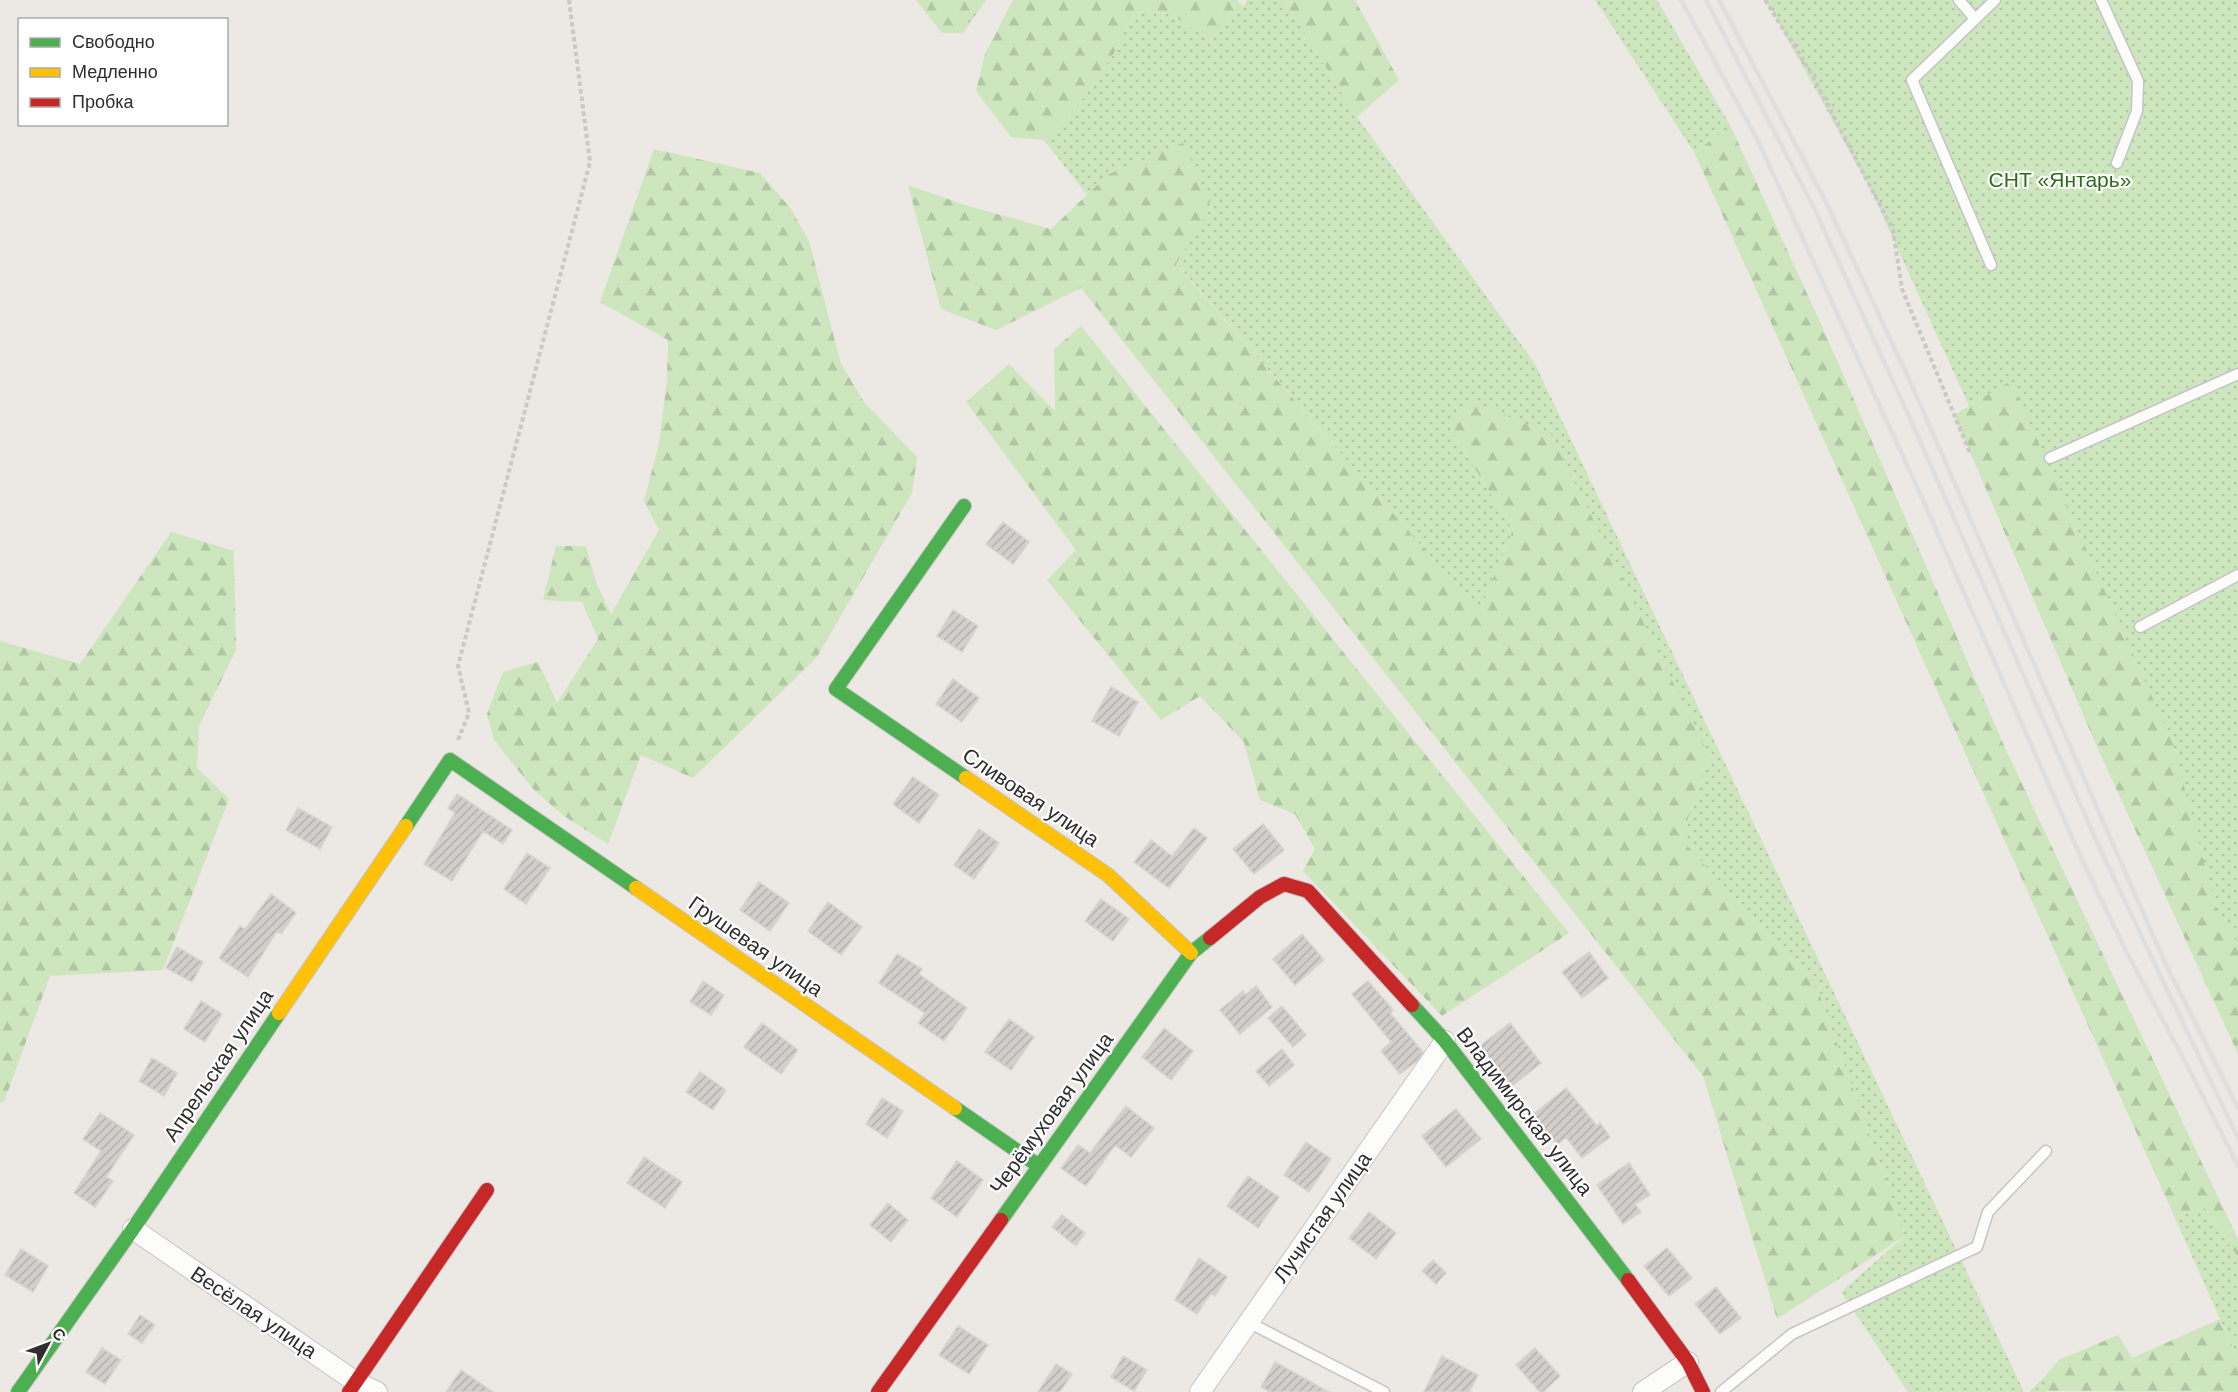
<svg xmlns="http://www.w3.org/2000/svg" width="2238" height="1392" viewBox="0 0 2238 1392" font-family="Arial,sans-serif">
  <defs>
    <pattern id="grass-dots" width="8" height="8" patternUnits="userSpaceOnUse" patternTransform="scale(1.5)"><rect width="8" height="8" fill="#cee6be"/><path d="M2 2h.1M6 6h.1" fill="none" stroke="#b1c6a4" stroke-width="1.8" stroke-linecap="round"/></pattern>
    <pattern id="forest-firs" width="22" height="20" patternUnits="userSpaceOnUse" patternTransform="scale(1.5)"><rect width="22" height="20" fill="#cee6be"/><path d="M5 1l3.5 6h-7zM16 11l3.5 6h-7z" fill="#b1c6a4"/></pattern>
    <pattern id="building-hatch" width="6" height="6" patternUnits="userSpaceOnUse" patternTransform="scale(1.5)"><rect width="6" height="6" fill="#d1cecb"/><path d="M-1 1l2-2M0 6l6-6M5 7l2-2" fill="none" stroke="#b4b1af"/></pattern>
  </defs>
  <rect width="100%" height="100%" fill="#ece8e4"/>
  <path fill="url(#grass-dots)" d="M 977,0 L 986,0 L 963,33 Z
    M 1247,0 L 1284,0 L 1357,117 L 1535,364 L 2024,1392 L 1908,1392 L 1841,1292 L 1905,1236 L 1818,990 L 1681,839 L 1709,756 L 1449,426 L 1513,530 L 1479,613 L 1176,263 L 1211,207 L 1109,174 L 1087,195 L 1044,140 L 1078,105 L 1114,53 L 1134,12 L 1170,14 L 1211,40 L 1243,7 Z
    M 1595,0 L 1657,0 L 1731,127 L 1694,152 Z
    M 1766,0 L 2238,0 L 2238,999 L 1872,192 Z
    M 2204,1207 L 2238,1257 L 2238,1359 L 2175,1218 Z
    M 2047,1374 L 2047,1392 L 2029,1392 Z"/>
  <path fill="url(#forest-firs)" d="M 916,0 L 977,0 L 963,33 L 942,33 Z
    M 1013,0 L 1237,0 L 1243,7 L 1211,40 L 1170,14 L 1134,12 L 1114,53 L 1078,105 L 1044,140 L 1011,137 L 976,91 L 985,54 Z
    M 1284,0 L 1355,0 L 1399,80 L 1357,117 Z
    M 1731,127 L 1825,333 L 2005,748 L 2238,1239 L 2238,1257 L 2204,1207 L 2175,1218 L 1694,152 Z
    M 1185,142 L 1211,207 L 1176,264 L 1479,612 L 1513,530 L 1449,426 L 1472,402 L 1551,434 L 1709,756 L 1681,839 L 1818,990 L 1905,1236 L 1777,1319 L 1703,1076 L 1081,288 L 996,330 L 941,309 L 908,185 L 968,206 L 1051,229 L 1109,174 Z
    M 654,149 L 760,173 L 791,209 L 809,241 L 841,364 L 864,402 L 917,457 L 912,493 L 817,657 L 693,778 L 641,755 L 608,844 L 564,816 L 534,790 L 494,740 L 487,714 L 503,672 L 538,662 L 557,703 L 598,639 L 582,602 L 543,600 L 556,546 L 586,546 L 596,582 L 611,614 L 659,530 L 644,501 L 659,443 L 667,381 L 668,340 L 600,302 Z
    M 1081,326 L 1569,933 L 1442,1016 L 1303,871 L 1315,849 L 1295,814 L 1260,800 L 1244,742 L 1200,696 L 1161,720 L 1047,580 L 1076,550 L 966,402 L 1009,364 L 1055,411 L 1054,349 Z
    M 2011,381 L 2173,744 L 2216,908 L 2238,944 L 2238,1054 L 2098,749 L 1954,415 Z
    M 171,532 L 234,551 L 236,650 L 199,726 L 197,768 L 229,799 L 163,970 L 50,976 L 4,1102 L 0,1102 L 0,641 L 80,664 Z
    M 2220,1319 L 2238,1359 L 2238,1392 L 2047,1391 L 2047,1374 L 2059,1360 L 2118,1335 L 2132,1358 Z"/>
  <path fill="url(#building-hatch)" stroke="#d7d4d0" stroke-width="1.5" d="M 1003,522 L 1029,542 L 1013,564 L 986,544 Z
    M 953,610 L 978,626 L 962,652 L 937,636 Z
    M 953,679 L 979,698 L 962,722 L 936,704 Z
    M 1111,687 L 1138,702 L 1119,736 L 1092,721 Z
    M 913,777 L 939,795 L 919,823 L 893,804 Z
    M 457,794 L 512,830 L 503,844 L 483,831 L 452,881 L 424,864 L 455,813 L 448,808 Z
    M 298,808 L 332,827 L 320,849 L 286,830 Z
    M 1263,824 L 1284,850 L 1254,874 L 1233,849 Z
    M 1194,828 L 1207,838 L 1169,888 L 1134,862 L 1151,840 L 1172,856 Z
    M 979,829 L 999,843 L 974,879 L 954,865 Z
    M 527,853 L 550,868 L 526,904 L 504,889 Z
    M 759,882 L 789,903 L 770,931 L 740,910 Z
    M 271,894 L 296,913 L 281,934 L 277,931 L 248,977 L 219,958 L 240,926 L 245,929 Z
    M 1101,899 L 1129,919 L 1113,941 L 1085,921 Z
    M 828,902 L 862,927 L 841,955 L 808,931 Z
    M 1302,934 L 1324,960 L 1295,985 L 1273,959 Z
    M 177,947 L 203,962 L 192,982 L 166,968 Z
    M 1589,952 L 1608,978 L 1582,998 L 1562,972 Z
    M 897,954 L 922,969 L 919,974 L 967,1008 L 944,1041 L 918,1023 L 925,1013 L 879,983 Z
    M 703,981 L 724,995 L 711,1015 L 690,1002 Z
    M 1368,981 L 1393,1010 L 1390,1013 L 1423,1052 L 1417,1061 L 1400,1074 L 1381,1051 L 1391,1042 L 1352,994 Z
    M 1256,986 L 1272,1007 L 1240,1034 L 1220,1010 L 1243,991 L 1245,995 Z
    M 201,1001 L 222,1014 L 205,1042 L 184,1029 Z
    M 1282,1006 L 1306,1035 L 1293,1047 L 1268,1018 Z
    M 1009,1019 L 1034,1037 L 1011,1070 L 985,1052 Z
    M 762,1023 L 798,1050 L 781,1074 L 744,1047 Z
    M 1510,1023 L 1541,1063 L 1512,1086 L 1480,1046 Z
    M 1164,1028 L 1193,1051 L 1171,1080 L 1142,1057 Z
    M 1282,1049 L 1294,1065 L 1269,1086 L 1256,1071 Z
    M 152,1058 L 177,1073 L 164,1096 L 139,1081 Z
    M 700,1072 L 726,1090 L 713,1110 L 686,1092 Z
    M 1566,1088 L 1597,1126 L 1600,1123 L 1610,1137 L 1582,1158 L 1566,1137 L 1557,1145 L 1532,1115 Z
    M 882,1098 L 903,1111 L 887,1138 L 866,1124 Z
    M 1126,1106 L 1154,1128 L 1131,1157 L 1115,1145 L 1086,1186 L 1061,1168 L 1078,1145 L 1090,1153 Z
    M 1456,1109 L 1481,1139 L 1446,1167 L 1422,1136 Z
    M 100,1113 L 134,1135 L 106,1177 L 113,1181 L 95,1207 L 74,1193 L 101,1151 L 83,1139 Z
    M 1306,1142 L 1331,1159 L 1309,1192 L 1284,1175 Z
    M 644,1157 L 682,1182 L 665,1208 L 627,1183 Z
    M 957,1161 L 983,1180 L 957,1217 L 931,1198 Z
    M 1629,1163 L 1650,1195 L 1635,1204 L 1641,1212 L 1623,1224 L 1597,1185 Z
    M 1248,1176 L 1279,1197 L 1258,1228 L 1227,1206 Z
    M 888,1203 L 908,1220 L 891,1242 L 870,1225 Z
    M 1369,1212 L 1396,1233 L 1376,1259 L 1349,1238 Z
    M 1062,1215 L 1085,1233 L 1076,1246 L 1052,1227 Z
    M 1667,1248 L 1692,1278 L 1669,1296 L 1644,1266 Z
    M 21,1249 L 48,1266 L 33,1292 L 5,1275 Z
    M 1199,1258 L 1227,1277 L 1215,1296 L 1211,1293 L 1197,1314 L 1175,1300 Z
    M 1433,1260 L 1446,1273 L 1436,1284 L 1422,1271 Z
    M 1716,1287 L 1741,1318 L 1720,1334 L 1695,1304 Z
    M 140,1315 L 155,1325 L 142,1343 L 128,1334 Z
    M 958,1326 L 988,1345 L 969,1374 L 939,1355 Z
    M 102,1348 L 121,1360 L 105,1384 L 86,1372 Z
    M 1535,1348 L 1560,1376 L 1543,1392 L 1540,1392 L 1516,1365 Z
    M 1123,1356 L 1147,1370 L 1134,1391 L 1111,1377 Z
    M 1442,1356 L 1478,1375 L 1469,1392 L 1424,1392 Z
    M 1275,1362 L 1329,1392 L 1270,1392 L 1261,1387 Z
    M 1056,1364 L 1072,1374 L 1060,1392 L 1038,1392 Z
    M 461,1370 L 493,1392 L 446,1392 Z"/>
  <g fill="none" stroke-linecap="round" stroke-linejoin="round">
    <defs>
      <path id="lane" d="M 1959,0 L 1975,19
        M 2101,0 L 2138,81 L 2137,111 L 2117,163
        M 1991,265 L 1912,80 L 1995,0
        M 2050,458 L 2238,374
        M 2140,627 L 2238,575
        M 1248,1322 L 1384,1392
        M 1721,1392 L 1792,1334 L 1977,1247 L 1988,1212 L 2046,1151"/>
      <path id="street" d="M 133,1229 L 356,1382 L 377,1392
        M 1200,1392 L 1445,1041
        M 1643,1392 L 1688,1362"/>
      <path id="fast" d="M 964,506 L 836,689 L 966,778
        M 406,826 L 450,760 L 636,888
        M 1412,1005 L 1445,1041 L 1628,1280
        M 955,1108 L 1039,1166
        M 1001,1220 L 1191,953 L 1210,938
        M 18,1392 L 133,1229 L 279,1013"/>
      <path id="slow" d="M 966,778 L 1108,875 L 1191,953
        M 636,888 L 955,1108
        M 279,1013 L 406,826"/>
      <path id="jam" d="M 1210,938 L 1260,897 L 1284,884 L 1308,891 L 1412,1005
        M 1628,1280 L 1688,1362 L 1703,1392
        M 349,1392 L 487,1190
        M 878,1392 L 1001,1220"/>
    </defs>
    <use href="#lane" stroke="#c5c4c5" stroke-width="13"/>
    <use href="#street" stroke="#c5c4c5" stroke-width="22"/>
    <use href="#fast" stroke="#c5c4c5" stroke-width="16"/>
    <use href="#slow" stroke="#c5c4c5" stroke-width="16"/>
    <use href="#jam" stroke="#c5c4c5" stroke-width="16"/>
    <path stroke="#c9c9c8" stroke-width="4" stroke-dasharray="4.5 3" stroke-linecap="butt" d="M 1765,0 L 1810,71 L 1893,230 L 1902,289 L 1970,453
      M 458,740 L 469,713 L 458,666 L 590,162 L 569,0"/>
    <use href="#lane" stroke="#fcfcfb" stroke-width="10"/>
    <use href="#street" stroke="#fcfcfb" stroke-width="20"/>
    <use href="#fast" stroke="#4caf50" stroke-width="14"/>
    <use href="#slow" stroke="#ffc107" stroke-width="14"/>
    <use href="#jam" stroke="#c62828" stroke-width="14"/>
    <path stroke="#dfdfe1" stroke-width="4.5" d="M 1681,0 L 1757,139 L 1922,498 L 2083,862 L 2126,951 L 2190,1071 L 2238,1166
      M 1706,0 L 1814,208 L 1912,423 L 2101,851 L 2238,1138
      M 1719,0 L 1826,202 L 1909,379 L 2166,965 L 2238,1108"/>
  </g>
  <g text-anchor="middle" dominant-baseline="central" stroke-width="4.5" stroke-linejoin="round" paint-order="stroke">
    <g font-size="21" fill="#2c6e1b" stroke="#fff">
      <text x="2060" y="179">СНТ «Янтарь»</text>
    </g>
    <g font-size="21" fill="#2e2e2e" stroke="#fff">
      <text transform="translate(1031 797) rotate(34)">Сливовая улица</text>
      <text transform="translate(756 946) rotate(35)">Грушевая улица</text>
      <text transform="translate(218 1065) rotate(-56)">Апрельская улица</text>
      <text transform="translate(1525 1111) rotate(52)">Владимирская улица</text>
      <text transform="translate(1051 1113) rotate(-54)">Черёмуховая улица</text>
      <text transform="translate(1322 1217) rotate(-55)">Лучистая улица</text>
      <text transform="translate(254 1312) rotate(34)">Весёлая улица</text>
    </g>
  </g>
  <rect x="18" y="18" width="210" height="108" fill="#ffffff" stroke="#ababab" stroke-width="1.5"/>
  <rect x="30" y="38" width="30" height="9" fill="#4caf50" stroke="#ababab" stroke-width="1.5"/>
  <text x="72" y="48" font-size="18" fill="#2e2e2e">Свободно</text>
  <rect x="30" y="68" width="30" height="9" fill="#ffc107" stroke="#ababab" stroke-width="1.5"/>
  <text x="72" y="78" font-size="18" fill="#2e2e2e">Медленно</text>
  <rect x="30" y="98" width="30" height="9" fill="#c62828" stroke="#ababab" stroke-width="1.5"/>
  <text x="72" y="108" font-size="18" fill="#2e2e2e">Пробка</text>
  <g transform="translate(48 1344) rotate(49)" stroke="#ffffff" stroke-width="4.5" paint-order="stroke">
  <path d="M0-4.5L10 22L0 15L-10 22Z" fill="#2e2e2e"/>
  <text y="-9" font-size="16" font-weight="bold" text-anchor="middle" fill="#2e2e2e">С</text>
  </g>
</svg>
